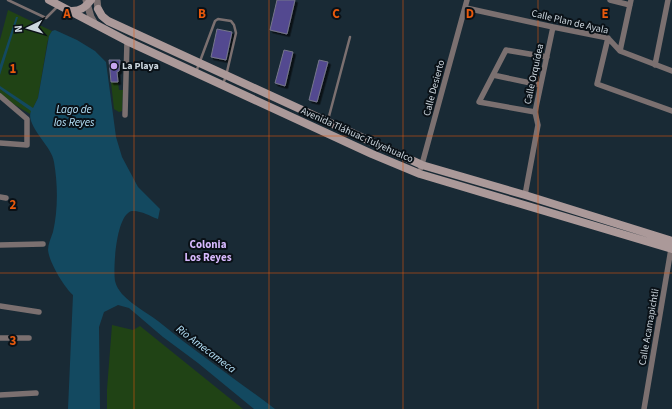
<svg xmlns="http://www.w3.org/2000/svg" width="672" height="409" viewBox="0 0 672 409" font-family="'Source Sans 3',sans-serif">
  <defs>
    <filter id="shadow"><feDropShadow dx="2.5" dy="2.5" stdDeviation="0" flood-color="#0009"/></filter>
  </defs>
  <rect width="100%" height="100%" fill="#192a35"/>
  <path fill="#204315" d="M 8,10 L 52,31 L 49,36 L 47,44 L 38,98 L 30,114 L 0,96 L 0,40 Z
    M 111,82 L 118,82 L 119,90 L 123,90 L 122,111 L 119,112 L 114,109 Z
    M 112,325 L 133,330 L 140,326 L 243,409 L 107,409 L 107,389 Z"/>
  <path fill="#134960" d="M 16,17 L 18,17 L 0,75 L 0,65 Z
    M 55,30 L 77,40 L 95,51 L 106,62 L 116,137 L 122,157 L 138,187 L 160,209 L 158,219 C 150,216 140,210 132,211 C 116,214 113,268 115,281 C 116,286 119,290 122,294 C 134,307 150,314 163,325 C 175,335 187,344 199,353 C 224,372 250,390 275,409 L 254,409 L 198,363 L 163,337 L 129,308 L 118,305 L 104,312 L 99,327 L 100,409 L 68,409 L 73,295 C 64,287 49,262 48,250 C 48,244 51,238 53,232 C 58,210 58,185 54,162 C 52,146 25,126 31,111 L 0,89 L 0,86 L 33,108 L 38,98 L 49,36 L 52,31 Z"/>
  <path fill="#524a90" stroke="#76768a" filter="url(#shadow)" d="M 277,0 L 295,0 L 287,34 L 270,30 Z
    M 217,29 L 232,32 L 226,60 L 211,57 Z
    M 284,50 L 293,52 L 285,86 L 275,83 Z
    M 109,60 L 120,60 L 119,71 L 117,72 L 118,82 L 111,82 Z
    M 319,60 L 328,62 L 317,102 L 309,100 Z"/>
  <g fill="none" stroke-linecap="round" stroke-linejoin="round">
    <path stroke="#7b7070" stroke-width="2.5" d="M 8,0 L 46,18 L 57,7
      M 196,72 L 215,21 L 218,19 L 231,21 L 234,25 L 236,33 L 226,76 L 223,84
      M 328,120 L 350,37"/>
    <path stroke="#7b7070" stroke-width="5.5" d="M 610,0 L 630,5
      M 466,8 L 553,27 L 608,38 L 620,51 L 672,71
      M 608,38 L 597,84 L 672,111
      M 620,51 L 631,0
      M 655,65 L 668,0
      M 493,75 L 540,85
      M 0,96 L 27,119 L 27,145 L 0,143
      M 535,112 L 479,102 L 506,50 L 547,57
      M 125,115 L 127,41
      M 421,168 L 467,0
      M 525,195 L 538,125 L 535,112 L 553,27
      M 0,197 L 6,198
      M 0,245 L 43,244
      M 0,306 L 39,312
      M 0,338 L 29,338
      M 0,395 L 36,393
      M 644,409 L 671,249"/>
    <path stroke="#7b7070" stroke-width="7" d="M 86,0 L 91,17 L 95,24
      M 97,0 L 98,9"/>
    <path stroke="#ab9999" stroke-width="8" d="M 49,0 L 127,41 L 372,154 L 420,174 L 672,249
      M 98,9 L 102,16 L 108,21 L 422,165 L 525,195 L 672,241
      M 72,11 C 81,11 86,7 91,0"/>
  </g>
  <path fill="none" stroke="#e8590c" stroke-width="1" stroke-opacity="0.55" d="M 134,0 L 134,409M 269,0 L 269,409M 403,0 L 403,409M 538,0 L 538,409M 0,136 L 672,136M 0,273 L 672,273"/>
  <circle fill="#c7a6ef" stroke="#0a1117" stroke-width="1.5" cx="114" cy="66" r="4"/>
  <g text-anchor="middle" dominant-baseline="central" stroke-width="4" stroke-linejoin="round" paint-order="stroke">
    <g font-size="10" fill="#ccd6de" stroke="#0a1117">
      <text transform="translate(570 22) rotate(13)">Calle Plan de Ayala</text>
      <text transform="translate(534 74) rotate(-78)">Calle Orquídea</text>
      <text transform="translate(434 88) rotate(-75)">Calle Desierto</text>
      <text transform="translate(357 135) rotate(24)">Avenida Tláhuac Tulyehualco</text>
      <text transform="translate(649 327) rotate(-80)">Calle Acamapichtli</text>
    </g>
    <g font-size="10" font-weight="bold" fill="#ccd6de" stroke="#0a1117" text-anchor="start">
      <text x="122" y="66">La Playa</text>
    </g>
    <g font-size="11" font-style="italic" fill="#b4e1f8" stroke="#0a1117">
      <text x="74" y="109">Lago de<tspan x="74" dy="13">los Reyes</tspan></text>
      <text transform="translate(206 349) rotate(37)">Rio Amecameca</text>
    </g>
    <g font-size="11" font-weight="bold" fill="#d8b9fe" stroke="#0a1117">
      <text x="208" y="244">Colonia<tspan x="208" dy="13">Los Reyes</tspan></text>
    </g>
  </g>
  <g font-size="13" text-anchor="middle" font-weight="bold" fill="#e8590c" stroke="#0a1117" stroke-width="4" stroke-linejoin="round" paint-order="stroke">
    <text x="67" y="18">A</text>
    <text x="202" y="18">B</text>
    <text x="336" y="18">C</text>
    <text x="470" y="18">D</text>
    <text x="605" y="18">E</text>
    <text x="13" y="73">1</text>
    <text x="13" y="209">2</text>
    <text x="13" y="345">3</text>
  </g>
  <g transform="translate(28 28) rotate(265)" stroke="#0a1117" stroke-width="3" paint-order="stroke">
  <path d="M0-3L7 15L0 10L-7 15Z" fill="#ccd6de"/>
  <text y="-6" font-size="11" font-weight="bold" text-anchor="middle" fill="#ccd6de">N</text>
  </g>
</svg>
